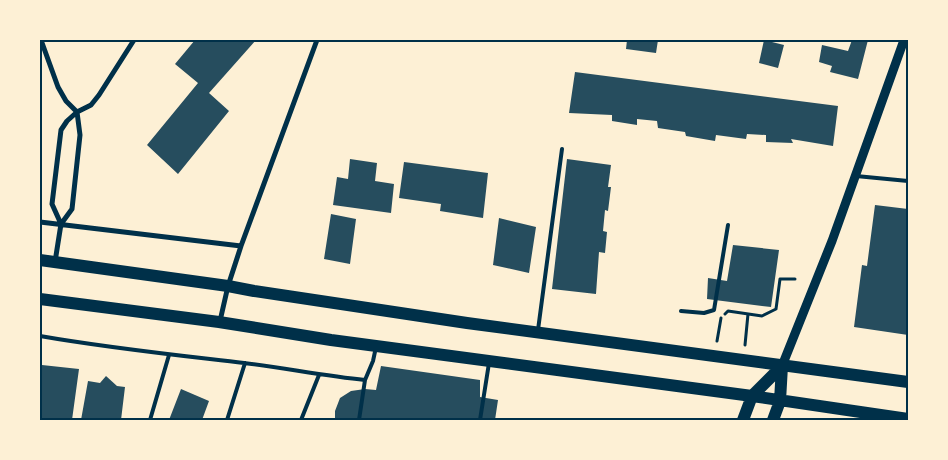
<svg xmlns="http://www.w3.org/2000/svg" width="948" height="460" viewBox="0 0 948 460" font-family="'Golos Text',sans-serif">
  <rect width="100%" height="100%" fill="#fdf0d5"/>
  <path fill="#264d5e" d="M 195,40 L 256,40 L 209,93 L 229,111 L 178,174 L 147,145 L 198,83 L 175,64 Z
    M 627,40 L 658,40 L 656,53 L 626,49 Z
    M 764,40 L 784,45 L 778,68 L 759,63 Z
    M 852,40 L 868,40 L 858,79 L 830,72 L 832,66 L 819,62 L 822,45 L 848,51 Z
    M 575,72 L 838,106 L 833,146 L 791,139 L 793,143 L 766,142 L 766,135 L 747,134 L 746,139 L 716,135 L 715,141 L 686,136 L 685,132 L 658,128 L 657,121 L 637,119 L 637,125 L 612,121 L 612,115 L 569,113 Z
    M 350,159 L 377,163 L 375,181 L 394,184 L 391,213 L 333,205 L 337,177 L 348,179 Z
    M 567,159 L 611,165 L 608,187 L 611,187 L 608,211 L 605,210 L 603,231 L 607,232 L 605,253 L 599,252 L 596,294 L 552,289 Z
    M 404,162 L 488,173 L 483,218 L 440,211 L 441,204 L 399,198 Z
    M 875,205 L 908,209 L 908,335 L 854,327 L 862,265 L 867,266 Z
    M 331,214 L 356,219 L 350,264 L 324,259 Z
    M 499,218 L 536,227 L 529,273 L 493,265 Z
    M 733,245 L 779,250 L 771,307 L 707,299 L 708,278 L 727,281 Z
    M 42,365 L 79,369 L 72,420 L 40,420 L 40,384 Z
    M 381,366 L 480,380 L 480,397 L 498,400 L 495,420 L 335,420 L 335,411 L 340,398 L 351,391 L 365,389 L 376,390 Z
    M 106,376 L 117,386 L 125,387 L 121,420 L 81,420 L 88,381 L 100,383 Z
    M 181,389 L 209,401 L 202,420 L 169,420 Z"/>
  <g fill="none" stroke-linecap="round" stroke-linejoin="round">
    <path stroke="#003049" stroke-width="3" d="M 725,314 L 728,311 L 762,316 L 776,309 L 780,279 L 795,279
      M 717,341 L 721,318
      M 745,345 L 748,314"/>
    <path stroke="#003049" stroke-width="4" d="M 856,176 L 908,181
      M 681,311 L 704,313 L 714,310 L 728,225
      M 538,330 L 562,149
      M 40,336 C 108,348 176,355 244,363 C 285,368 325,376 365,380 L 373,361 L 376,347
      M 150,420 L 169,355
      M 227,420 L 245,363
      M 301,420 L 319,375
      M 359,420 L 365,380
      M 480,420 L 489,363"/>
    <path stroke="#003049" stroke-width="5" d="M 41,40 L 58,87 L 66,101 L 77,112 L 80,135 L 72,209 L 61,224 L 55,262
      M 40,222 L 241,246
      M 61,224 L 52,204 L 61,130 L 67,121 L 77,112 L 91,105 L 99,95 L 134,40
      M 220,321 L 228,286 L 241,246 L 317,40"/>
    <path stroke="#003049" stroke-width="9" d="M 782,366 L 832,241 L 904,40"/>
    <path stroke="#003049" stroke-width="12" d="M 40,260 L 228,286 L 254,291 L 467,323 L 908,382
      M 40,299 L 219,322 L 331,340 L 752,396 L 908,419
      M 743,420 L 752,396 L 782,366
      M 773,420 L 780,401 L 782,366"/>
  </g>
  <rect width="948" height="460" fill="none" stroke="#fdf0d5" stroke-width="82"/>
  <rect x="41" y="41" width="866" height="378" fill="none" stroke="#003049" stroke-width="2"/>
</svg>
